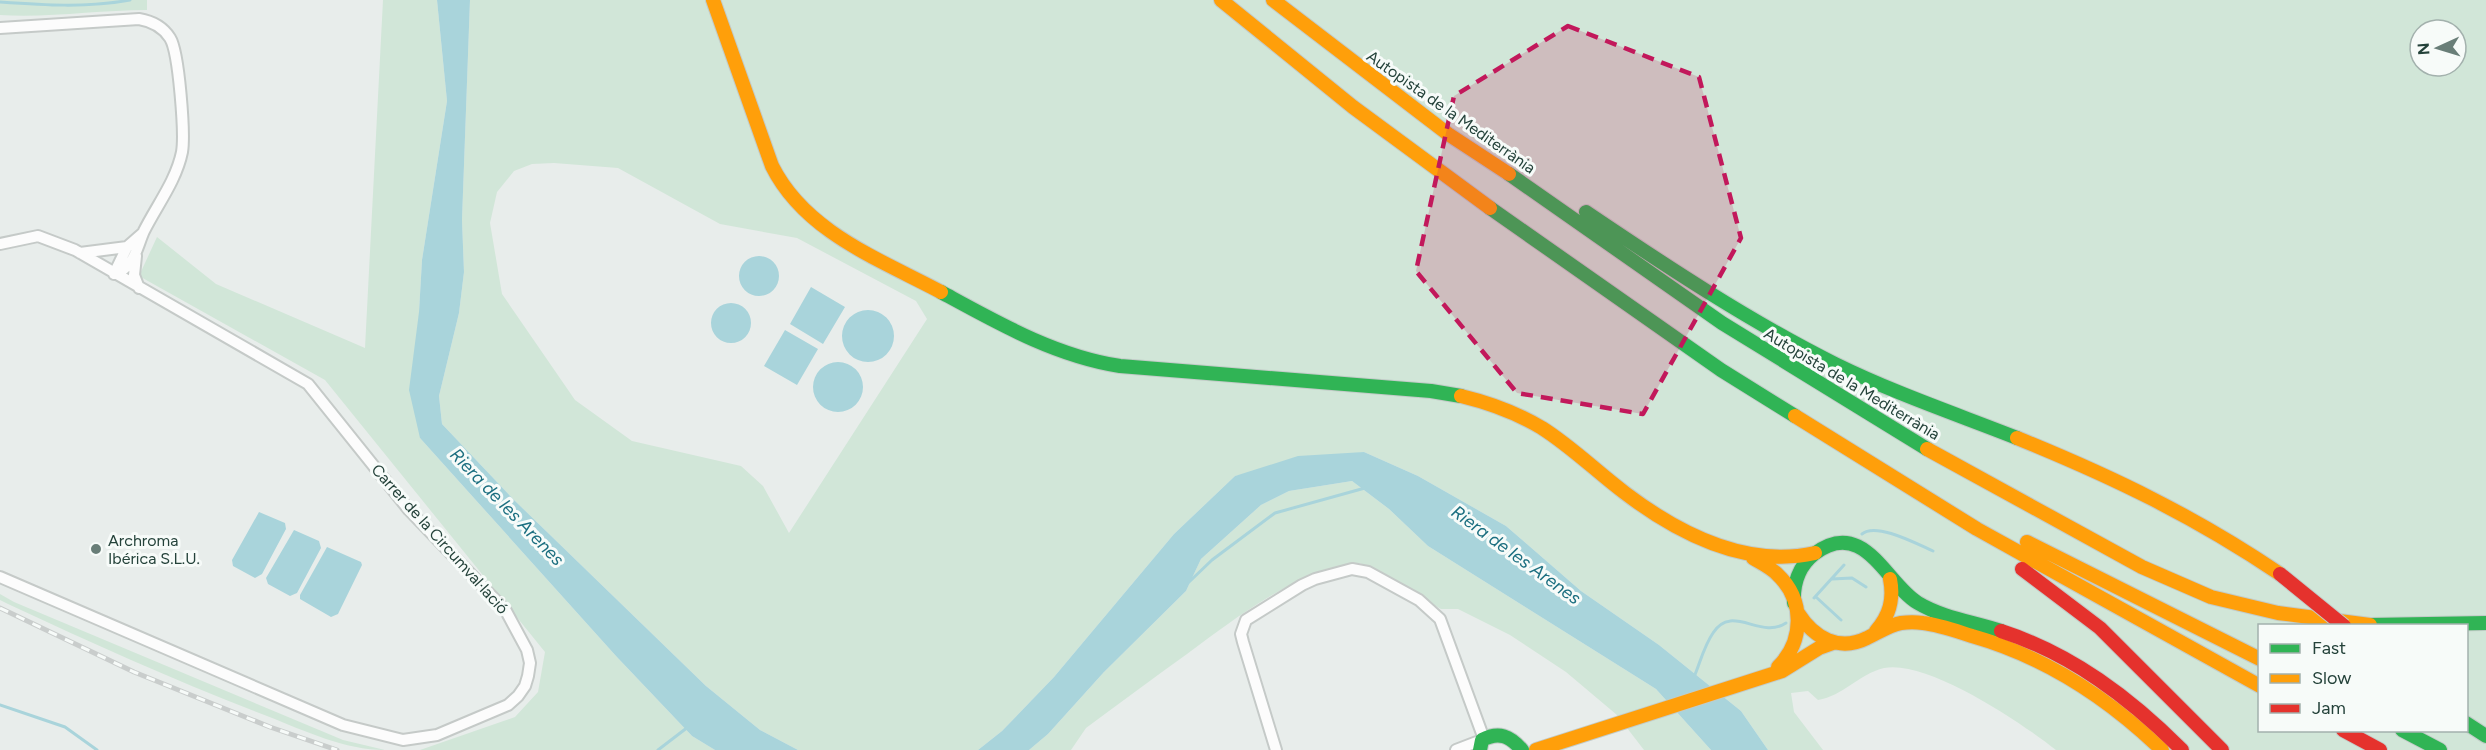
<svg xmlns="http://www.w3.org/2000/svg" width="2486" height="750" viewBox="0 0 2486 750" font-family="Figtree,sans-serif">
  <rect width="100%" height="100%" fill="#e8edeb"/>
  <path fill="#d1e6d8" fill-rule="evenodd" d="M 0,0 L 147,0 L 147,10 C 98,10 49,18 0,15 Z
    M 383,0 L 437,0 L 447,101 L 422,260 L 419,312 L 420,438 L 616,656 L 692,736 L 715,750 L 420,750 L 515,717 L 538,692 L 545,652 L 325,380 L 139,276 L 157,237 L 216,284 L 365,348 Z
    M 470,0 L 2486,0 L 2486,750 L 2056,750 C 2022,723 1927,659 1884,668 C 1859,674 1843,696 1818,700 L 1808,691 L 1791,693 L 1794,712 L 1823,750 L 1768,750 L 1741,711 L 1659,645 L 1581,591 L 1506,526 L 1418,476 L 1364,452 L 1235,476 L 1174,534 L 1054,677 L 1002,731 L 978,750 L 798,750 L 760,730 L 706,686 L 513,499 L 442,424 L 439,396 L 459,313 L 464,272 L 462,220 ZM 2420,30 L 2456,30 L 2456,66 L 2420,66 ZM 554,163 L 618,168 L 720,224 L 797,238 L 916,301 L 927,319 L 789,533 L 763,486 L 741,466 L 632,441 L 575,400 L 502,294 L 490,223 L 497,192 L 514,171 L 532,164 ZM 2260,626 L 2466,626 L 2466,730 L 2260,730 Z
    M 1352,481 L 1389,509 L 1428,546 L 1656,689 L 1711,750 L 1644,750 L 1617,715 L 1566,672 L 1510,635 L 1458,609 L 1441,609 L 1360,563 C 1297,569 1236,618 1187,654 C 1153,678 1120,703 1086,728 L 1071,750 L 1029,750 L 1048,734 L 1104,672 L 1186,591 L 1201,559 L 1261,505 L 1289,491 Z
    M 0,594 L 14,602 L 343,740 L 385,750 C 345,750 305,731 267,716 C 178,682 94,644 8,604 L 0,600 Z"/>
  <path fill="#a9d4db" d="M 437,0 L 470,0 L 462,220 L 464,272 L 459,313 L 439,396 L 442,424 L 513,499 L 706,686 L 760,730 L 798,750 L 715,750 L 692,736 L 616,656 L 420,438 L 409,390 L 419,312 L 422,260 L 447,101 Z
    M739 276a20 20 0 1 1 40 0a20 20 0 1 1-40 0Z
    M 811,287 L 845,307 L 823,344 L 790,324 Z
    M711 323a20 20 0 1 1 40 0a20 20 0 1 1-40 0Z
    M842 336a26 26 0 1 1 52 0a26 26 0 1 1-52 0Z
    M 785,330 L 818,349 L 797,385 L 764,366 Z
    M813 387a25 25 0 1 1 50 0a25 25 0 1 1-50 0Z
    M 1364,452 L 1418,476 L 1506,526 L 1581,591 L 1659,645 L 1741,711 L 1768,750 L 1711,750 L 1656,689 L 1428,546 L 1389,509 L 1352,481 L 1289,491 L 1261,505 L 1201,559 L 1186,591 L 1104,672 L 1048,734 L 1029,750 L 978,750 L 1002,731 L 1054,677 L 1174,534 L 1235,476 L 1298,456 Z
    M 259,512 L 285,523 L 286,529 L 262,574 L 255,578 L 233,566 L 232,560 Z
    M 294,530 L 319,541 L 321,548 L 297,593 L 290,596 L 268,584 L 266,578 Z
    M 327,547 L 361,562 L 362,565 L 338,614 L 331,617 L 300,599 L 300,595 Z"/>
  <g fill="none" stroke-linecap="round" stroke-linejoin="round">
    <path stroke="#a9d4db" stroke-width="3" d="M 0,2 C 43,5 87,8 130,0
      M 1862,534 C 1876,522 1917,544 1933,551
      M 1832,579 L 1852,578 L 1866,587
      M 1189,582 L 1212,560 L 1275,513 L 1365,488
      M 1816,597 L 1841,620
      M 1814,598 L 1844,565
      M 1694,677 C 1700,663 1704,646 1713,633 C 1732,603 1760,640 1786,623
      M 0,705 L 65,727 L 97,750
      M 658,750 L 688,727"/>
    <defs>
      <path id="street" d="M 0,28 L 139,19 C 151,21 163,27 170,38 C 179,52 185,134 182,152 C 176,181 157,205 144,231 C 136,249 135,267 114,274
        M 0,244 L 38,236 L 75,250 L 308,384 L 409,510 L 506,611 L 527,650 L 530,663 L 528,676 L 525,686 L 518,696 L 508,705 L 437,735 L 403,740 L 343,725 L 0,577
        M 80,253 L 127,247
        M 136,256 L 134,275 L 139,288
        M 114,274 L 127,247 L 143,233
        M 1276,750 L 1243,642 L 1241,634 L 1246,620 L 1302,585 L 1315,579 L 1352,569 L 1368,572 L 1419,600 L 1440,619 L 1484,739
        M 1456,750 L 1482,740"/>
      <path id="fast" d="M 1509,174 L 1722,323 L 1927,449
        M 1490,208 L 1721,370 L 1795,416
        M 1586,212 C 1666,266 1749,321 1835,364 C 1894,393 1956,414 2017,438
        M 941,292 C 998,323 1055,356 1120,366 L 1431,391 L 1461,396
        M 1794,603 C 1793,584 1799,566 1814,554 C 1864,516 1886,584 1918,603 C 1943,618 1974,622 2001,631
        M 2370,625 L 2486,623
        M 2466,723 L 2486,736
        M 2402,730 L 2440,750
        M 1480,750 L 1482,740 C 1499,731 1510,736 1522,750"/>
      <path id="slow" d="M 713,0 L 772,166 C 805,232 879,259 941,292
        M 1221,0 L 1353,107 L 1490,208
        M 1273,0 L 1448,134 L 1509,174
        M 1461,396 C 1490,403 1517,413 1542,428 C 1572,447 1597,472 1625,493 C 1679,534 1747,568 1815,553
        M 1795,416 L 1977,529 L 2260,686
        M 2017,438 C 2113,477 2194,516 2280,574
        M 1927,449 L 2142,567 L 2211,597 L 2278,613 L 2370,625
        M 2027,542 L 2260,659
        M 1753,558 C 1761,563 1770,567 1777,574 C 1805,600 1804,641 1778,667
        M 1798,613 C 1814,638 1839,652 1867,638 C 1878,633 1889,625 1901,623 C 1908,622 1916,622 1923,623 C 1940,625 1956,631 1972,636 C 2046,657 2107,697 2162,750
        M 1876,631 C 1890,615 1894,599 1890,579
        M 1536,750 L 1782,671 L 1819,648 L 1833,643"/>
      <path id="jam" d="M 2022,569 L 2100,628 L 2222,750
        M 2001,631 C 2072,654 2130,698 2182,750
        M 2343,730 L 2380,750"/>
    </defs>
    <use href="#street" stroke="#c5cac8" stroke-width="14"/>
    <use href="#fast" stroke="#c3cbc8" stroke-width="16"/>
    <use href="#slow" stroke="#c3cbc8" stroke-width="16"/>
    <use href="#jam" stroke="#c3cbc8" stroke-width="16"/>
    <use href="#street" stroke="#fcfcfc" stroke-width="10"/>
    <use href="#fast" stroke="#30b455" stroke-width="14"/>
    <use href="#slow" stroke="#ff9f0a" stroke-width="14"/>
    <use href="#jam" stroke="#e5322d" stroke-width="14"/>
    <defs>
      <path id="rail" d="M 0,608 L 134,672 L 270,727 L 337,750"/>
    </defs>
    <use href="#rail" stroke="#c9cdcc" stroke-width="5"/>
    <use href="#rail" stroke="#f7fbf9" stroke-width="3" stroke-dasharray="9" stroke-linecap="butt"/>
    <defs>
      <path id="jam-bridge" d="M 2280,574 L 2344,626"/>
    </defs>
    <use href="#jam-bridge" stroke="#c3ccc9" stroke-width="16" stroke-linecap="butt"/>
    <use href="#jam-bridge" stroke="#e5322d" stroke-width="14"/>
  </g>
  <path fill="#c2185b" fill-opacity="0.2" stroke="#c2185b" stroke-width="4.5" stroke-dasharray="12 8" stroke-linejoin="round" d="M 1568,26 L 1699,77 L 1741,238 L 1643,414 L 1517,393 L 1416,271 L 1454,96 Z"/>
  <circle fill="#697e78" stroke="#f7fbf9" stroke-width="2" cx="96" cy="549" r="6"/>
  <g text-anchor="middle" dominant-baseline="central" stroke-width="6" stroke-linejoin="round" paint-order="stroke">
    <g font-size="16" fill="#24423a" stroke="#f7fbf9">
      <text transform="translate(1451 112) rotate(35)">Autopista de la Mediterrània</text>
      <text transform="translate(1852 384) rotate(31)">Autopista de la Mediterrània</text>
      <text transform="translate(440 539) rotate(48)">Carrer de la Circumval·lació</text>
    </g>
    <g font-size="16" fill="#24423a" stroke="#f7fbf9" text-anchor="start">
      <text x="108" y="540">Archroma<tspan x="108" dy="18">Ibérica S.L.U.</tspan></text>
    </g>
    <g font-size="18" font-style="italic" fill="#1c6f80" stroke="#f7fbf9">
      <text transform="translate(507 507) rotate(46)">Riera de les Arenes</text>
      <text transform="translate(1516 555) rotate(36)">Riera de les Arenes</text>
    </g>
  </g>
  <rect x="2258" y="624" width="210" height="108" fill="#f7fbf9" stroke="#a3b1ad" stroke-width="1.5"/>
  <rect x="2270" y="644" width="30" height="9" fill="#30b455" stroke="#a3b1ad" stroke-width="1.5"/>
  <text x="2312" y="654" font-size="18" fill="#24423a">Fast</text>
  <rect x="2270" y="674" width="30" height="9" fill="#ff9f0a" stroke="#a3b1ad" stroke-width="1.5"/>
  <text x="2312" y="684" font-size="18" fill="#24423a">Slow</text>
  <rect x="2270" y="704" width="30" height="9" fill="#e5322d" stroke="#a3b1ad" stroke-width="1.5"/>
  <text x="2312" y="714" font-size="18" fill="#24423a">Jam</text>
  <g transform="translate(2438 48) rotate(266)"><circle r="28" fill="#f7fbf9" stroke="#a3b1ad" stroke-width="1.5"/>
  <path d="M0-4.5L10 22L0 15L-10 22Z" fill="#697e78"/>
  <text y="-9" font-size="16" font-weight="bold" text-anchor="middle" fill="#24423a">N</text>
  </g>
</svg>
